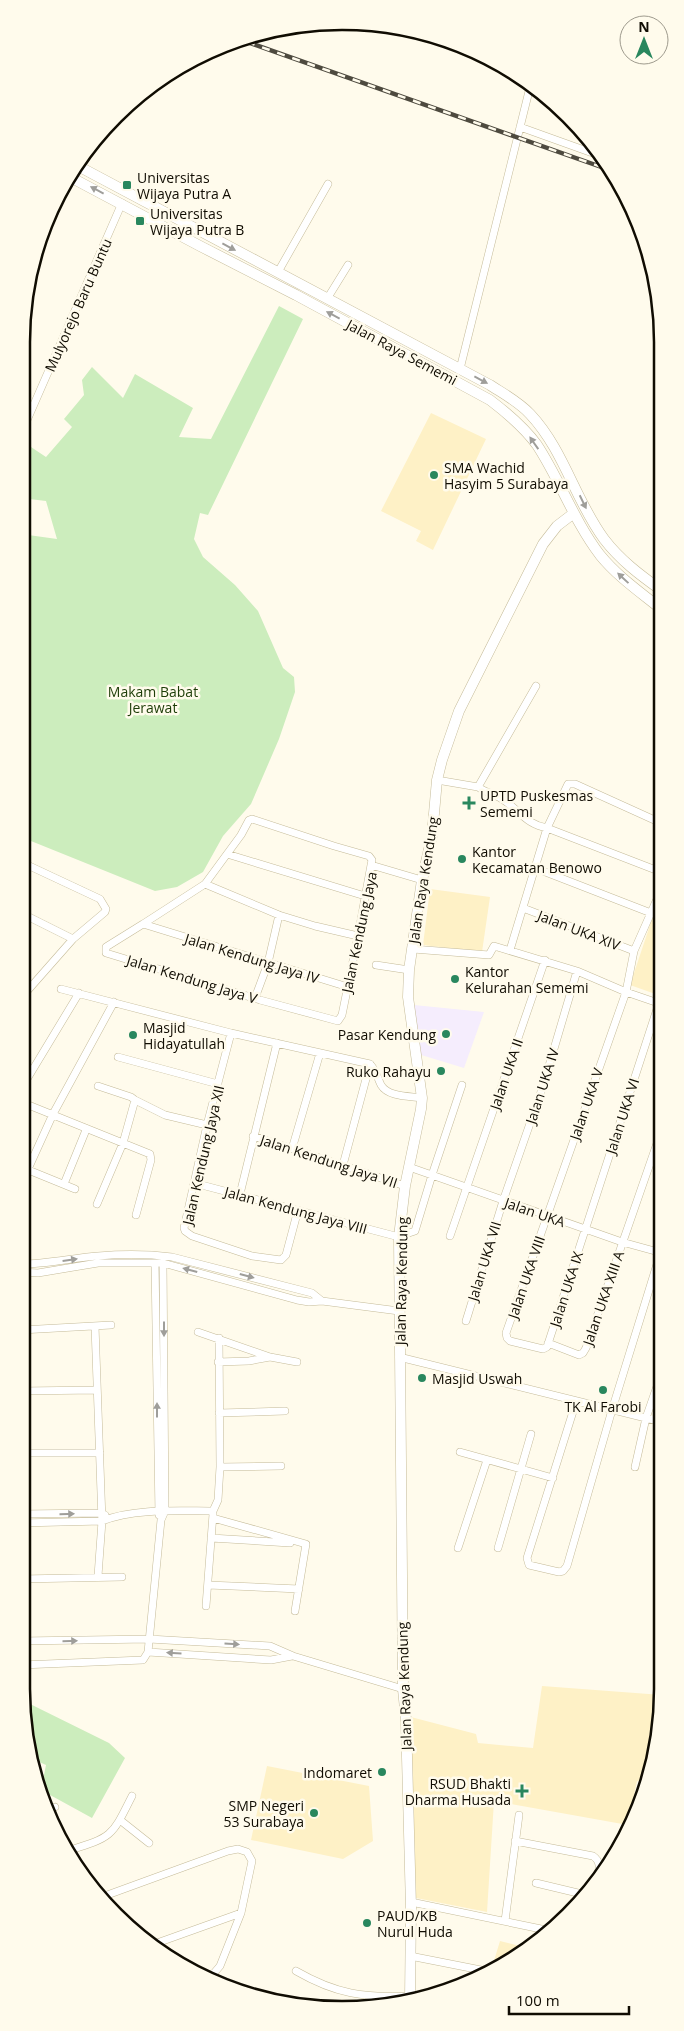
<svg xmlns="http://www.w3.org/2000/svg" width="684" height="2031" viewBox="0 0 684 2031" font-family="'Open Sans',sans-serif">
  <rect width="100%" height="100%" fill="#fffbec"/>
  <path fill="#f5edfd" d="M 414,1005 L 484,1012 L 464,1068 L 418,1054 Z"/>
  <path fill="#fef1c6" d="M 431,413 L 486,439 L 433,550 L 416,541 L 421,531 L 381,511 Z
    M 430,889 L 490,897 L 482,952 L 423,945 Z
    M 655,910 L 661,912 L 661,996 L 630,985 Z
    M 542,1686 L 662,1695 L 652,1772 L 647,1782 L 637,1781 L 628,1825 L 494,1801 L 487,1912 L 411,1897 L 407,1716 L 476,1734 L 478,1743 L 533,1748 Z
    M 267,1766 L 369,1786 L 373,1841 L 343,1859 L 251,1840 Z
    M 500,1941 L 528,1948 L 520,1956 L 498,1966 L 493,1964 Z"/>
  <path fill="#ccedbd" d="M 279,306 L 303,319 L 208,515 L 200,513 L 194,539 L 203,557 L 235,585 L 258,611 L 283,668 L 294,677 L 295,692 L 279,739 L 251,804 L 223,836 L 203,872 L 177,887 L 155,891 L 21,837 L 21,821 L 28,799 L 21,796 L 21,534 L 57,539 L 46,501 L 21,498 L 21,461 L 28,445 L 46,457 L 72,427 L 64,419 L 84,395 L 82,380 L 92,367 L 123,398 L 135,374 L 193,408 L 179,437 L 211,439 Z
    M 24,1701 L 109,1743 L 125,1758 L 92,1818 L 41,1790 L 46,1765 L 35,1760 Z"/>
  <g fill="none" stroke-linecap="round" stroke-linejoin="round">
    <defs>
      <path id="minor" d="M 520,127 L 598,155
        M 278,272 L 328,184
        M 327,299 L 348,265
        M 460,369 L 530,87
        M 21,434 L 122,203
        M 437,780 L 478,787 L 536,686
        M 478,787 C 485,792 494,794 502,799 C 520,810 525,824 547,828 L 661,872
        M 227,854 L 241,835 L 249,820 L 252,819 L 334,846 L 369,856 L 372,860 L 371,865
        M 21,862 L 100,899 L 106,909 L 105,912 L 73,939 L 21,998
        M 535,868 L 651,913
        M 205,884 L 279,915 L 315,926 L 358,936
        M 523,908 L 634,951
        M 21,913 L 73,939
        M 143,924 L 205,884 L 227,854 L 365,896
        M 413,949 L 489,955 L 494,946 L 577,971 L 626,992 L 661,1004
        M 510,950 L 547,828 L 568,784 L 575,784 L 661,823
        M 376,965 L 409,970
        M 348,987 L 143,924 L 106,947 L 106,953 L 260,1000 L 338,1021 L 342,1015 L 358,936 L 371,865 L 422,880
        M 61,989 L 231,1033 L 370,1064 C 376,1070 377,1077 381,1085 C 388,1097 409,1096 422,1098
        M 255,998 L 268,963 L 279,915
        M 659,1003 L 547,1347 L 543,1349 L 510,1341 L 507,1338 L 506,1333 L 626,992 L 634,951 L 661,890
        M 231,1033 L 207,1125 L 184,1228 L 185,1231 L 192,1236 L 252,1256 L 281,1260 L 286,1255 L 298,1210
        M 118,1057 L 218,1084
        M 98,1086 L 131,1097 L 135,1100 L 165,1115 L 207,1125
        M 21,1089 L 79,993
        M 21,1102 L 150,1154 L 151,1160 L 136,1215
        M 253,1136 L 405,1186
        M 292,1149 L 320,1053
        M 343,1165 L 370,1064
        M 21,1167 L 75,1189
        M 409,1167 L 622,1242 L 662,1253
        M 28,1169 L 53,1114 L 114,1002
        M 194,1183 L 399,1237
        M 64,1184 L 86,1130
        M 240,1194 L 277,1043
        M 97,1204 L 123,1143 L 135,1100
        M 399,1232 L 409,1233 L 415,1231 L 432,1175 L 462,1085
        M 450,1236 L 545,960
        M 155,1263 L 159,1515
        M 21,1264 C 47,1264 72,1258 98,1256 C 122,1254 148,1254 172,1257 L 312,1293 L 322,1301
        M 21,1272 L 38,1273 L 98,1263 L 163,1263 L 297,1300 L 309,1302 L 322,1301 L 399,1311
        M 466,1321 L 503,1201 L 543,1086 L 577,971
        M 95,1326 L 102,1521 L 98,1576
        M 21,1330 L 111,1325
        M 198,1332 L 270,1357 L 297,1362
        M 548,1343 L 579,1355 L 583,1353 L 586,1348 L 662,1129
        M 399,1357 L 662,1422
        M 218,1362 L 249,1361 L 270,1357
        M 21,1391 L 97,1390
        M 576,1402 L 527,1558 L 529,1565 L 559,1572 L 563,1571 L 567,1566 L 612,1410 L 662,1248
        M 219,1413 L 285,1411
        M 460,1452 L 553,1478
        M 21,1453 L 100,1453
        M 220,1467 L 281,1466
        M 635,1467 L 646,1418 L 662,1372
        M 21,1514 L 101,1513 L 105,1515
        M 213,1518 L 306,1544 L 295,1611
        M 21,1523 L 102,1521 C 134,1508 179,1511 213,1511 L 218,1500 L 220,1467 L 219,1338
        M 211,1538 L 290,1543
        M 458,1548 L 487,1460
        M 498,1548 L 531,1434
        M 21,1579 L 122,1577
        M 208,1585 L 299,1589
        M 206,1606 L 213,1514
        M 21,1641 L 149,1639 L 270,1646 L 293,1656 L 403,1689
        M 148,1652 L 271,1660 L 292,1656
        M 21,1665 L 143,1660 L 148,1652 L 161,1520 L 165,1511 L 163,1263
        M 45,1811 L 55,1807
        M 120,1820 L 149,1843
        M 515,1841 L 593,1856 C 602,1862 599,1870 597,1879
        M 70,1850 C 113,1837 112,1836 132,1796
        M 536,1883 L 582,1894
        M 99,1898 L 228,1851 L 238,1849 L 247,1852 L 252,1861 L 241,1913 L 220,1966 L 214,1973 L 204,1978
        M 411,1902 L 546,1930
        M 505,1921 L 519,1815
        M 157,1943 L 241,1913
        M 410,1956 L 486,1971
        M 296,1971 C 336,1994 364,1998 410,1996"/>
      <path id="secondary" d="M 78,166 L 490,385 C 504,394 519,402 530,414 C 564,450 575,500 604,539 C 620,560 640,575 661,590
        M 72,178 L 200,246 L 296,295 L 490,400 C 507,413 524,427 537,445 C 560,480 574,521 600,555 C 617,576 640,592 661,609
        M 410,2000 L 411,1907 L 406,1719 L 403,1689 L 399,1237 L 405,1186 L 421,1109 L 422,1098 L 408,997 L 409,970 L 422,880 L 432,836 L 437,780 L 442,760 L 459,711 L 543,544 L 557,526 L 574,513"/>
    </defs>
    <use href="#minor" stroke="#c5bb99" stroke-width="8"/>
    <use href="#secondary" stroke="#c5bb99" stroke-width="11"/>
    <use href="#minor" stroke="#fff" stroke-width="7"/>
    <use href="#secondary" stroke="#fff" stroke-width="10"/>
    <defs>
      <path id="rail" d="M 247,42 L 607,169"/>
    </defs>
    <use href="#rail" stroke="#4e4a3f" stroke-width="4.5"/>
    <use href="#rail" stroke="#fffbec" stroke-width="2.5" stroke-dasharray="8" stroke-linecap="butt"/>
  </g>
  <defs><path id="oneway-solid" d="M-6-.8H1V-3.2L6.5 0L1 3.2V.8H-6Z" transform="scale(1.25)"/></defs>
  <g fill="#9f9e9a">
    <use href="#oneway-solid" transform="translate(97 190) rotate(-152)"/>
    <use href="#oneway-solid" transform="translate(229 247) rotate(28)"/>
    <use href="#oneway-solid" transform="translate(333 315) rotate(-152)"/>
    <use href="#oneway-solid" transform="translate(481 380) rotate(28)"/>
    <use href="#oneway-solid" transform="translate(534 443) rotate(-125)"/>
    <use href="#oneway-solid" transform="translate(583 502) rotate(64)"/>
    <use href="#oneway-solid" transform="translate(623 578) rotate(-137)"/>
    <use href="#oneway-solid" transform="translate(70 1260) rotate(-8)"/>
    <use href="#oneway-solid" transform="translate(190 1270) rotate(-165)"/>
    <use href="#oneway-solid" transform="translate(247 1276) rotate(15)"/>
    <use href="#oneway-solid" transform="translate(164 1329) rotate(90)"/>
    <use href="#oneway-solid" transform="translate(157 1410) rotate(-90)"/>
    <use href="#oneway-solid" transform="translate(67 1514) rotate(-1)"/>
    <use href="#oneway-solid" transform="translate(70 1641) rotate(-1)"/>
    <use href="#oneway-solid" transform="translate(232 1644) rotate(3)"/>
    <use href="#oneway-solid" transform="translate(174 1653) rotate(-176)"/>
  </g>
  <g fill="#29875e" stroke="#fffbec" stroke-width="2">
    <rect x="122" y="180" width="10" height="10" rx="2.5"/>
    <rect x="135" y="216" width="10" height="10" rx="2.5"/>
    <circle cx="434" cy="475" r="5"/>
    <path d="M466.5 795.5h5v5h5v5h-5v5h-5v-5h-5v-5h5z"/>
    <circle cx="462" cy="859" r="5"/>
    <circle cx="455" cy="979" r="5"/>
    <circle cx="446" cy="1034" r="5"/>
    <circle cx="133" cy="1035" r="5"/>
    <circle cx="441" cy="1071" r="5"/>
    <circle cx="422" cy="1378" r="5"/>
    <circle cx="603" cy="1390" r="5"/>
    <circle cx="382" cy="1772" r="5"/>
    <path d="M519.5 1783.5h5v5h5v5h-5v5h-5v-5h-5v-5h5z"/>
    <circle cx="314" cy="1813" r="5"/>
    <circle cx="367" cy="1923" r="5"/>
  </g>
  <g text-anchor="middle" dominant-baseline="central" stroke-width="5" stroke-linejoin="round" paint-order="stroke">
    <g font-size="14" fill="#100c02" stroke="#fffbec" text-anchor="start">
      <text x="137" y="177">Universitas<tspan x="137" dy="16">Wijaya Putra A</tspan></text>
      <text x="150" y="213">Universitas<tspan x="150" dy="16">Wijaya Putra B</tspan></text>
      <text x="444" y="467">SMA Wachid<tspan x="444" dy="16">Hasyim 5 Surabaya</tspan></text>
      <text x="480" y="795">UPTD Puskesmas<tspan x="480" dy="16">Sememi</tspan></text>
      <text x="472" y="851">Kantor<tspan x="472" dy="16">Kecamatan Benowo</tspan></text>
      <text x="465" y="971">Kantor<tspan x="465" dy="16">Kelurahan Sememi</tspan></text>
      <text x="143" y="1027">Masjid<tspan x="143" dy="16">Hidayatullah</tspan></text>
      <text x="436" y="1034" text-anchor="end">Pasar Kendung</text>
      <text x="431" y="1071" text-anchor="end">Ruko Rahayu</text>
      <text x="432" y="1378">Masjid Uswah</text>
      <text x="603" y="1406" text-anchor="middle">TK Al Farobi</text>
      <text x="372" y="1772" text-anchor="end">Indomaret</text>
      <text x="511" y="1783" text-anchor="end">RSUD Bhakti<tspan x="511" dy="16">Dharma Husada</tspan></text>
      <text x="304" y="1805" text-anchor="end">SMP Negeri<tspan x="304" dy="16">53 Surabaya</tspan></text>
      <text x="377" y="1915">PAUD/KB<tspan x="377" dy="16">Nurul Huda</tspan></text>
    </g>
    <g font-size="14" fill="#100c02" stroke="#fffbec">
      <text transform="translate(78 305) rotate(-66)">Mulyorejo Baru Buntu</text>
      <text transform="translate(402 352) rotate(28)">Jalan Raya Sememi</text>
      <text transform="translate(423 880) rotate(-81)">Jalan Raya Kendung</text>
      <text transform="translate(579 930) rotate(21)">Jalan UKA XIV</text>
      <text transform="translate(359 932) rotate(-78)">Jalan Kendung Jaya</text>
      <text transform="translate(252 958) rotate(17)">Jalan Kendung Jaya IV</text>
      <text transform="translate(192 979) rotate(17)">Jalan Kendung Jaya V</text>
      <text transform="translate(506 1074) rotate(-71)">Jalan UKA II</text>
      <text transform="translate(542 1086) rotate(-72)">Jalan UKA IV</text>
      <text transform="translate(586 1104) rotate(-71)">Jalan UKA V</text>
      <text transform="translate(622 1116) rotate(-72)">Jalan UKA VI</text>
      <text transform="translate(203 1155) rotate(-77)">Jalan Kendung Jaya XII</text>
      <text transform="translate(329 1161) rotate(18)">Jalan Kendung Jaya VII</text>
      <text transform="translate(296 1210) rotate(15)">Jalan Kendung Jaya VIII</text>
      <text transform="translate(535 1212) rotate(19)">Jalan UKA</text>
      <text transform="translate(484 1261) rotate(-73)">Jalan UKA VII</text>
      <text transform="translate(526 1277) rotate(-71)">Jalan UKA VIII</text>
      <text transform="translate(401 1281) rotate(-89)">Jalan Raya Kendung</text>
      <text transform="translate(566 1289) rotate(-72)">Jalan UKA IX</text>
      <text transform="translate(603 1298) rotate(-71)">Jalan UKA XIII A</text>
      <text transform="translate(404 1686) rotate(-92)">Jalan Raya Kendung</text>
    </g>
    <g font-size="14" fill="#1d3d07" stroke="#fffbec">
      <text x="153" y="691">Makam Babat<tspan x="153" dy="16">Jerawat</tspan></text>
    </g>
  </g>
  <path d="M0 0H684V2031H0ZM342 30H342A312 312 0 0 1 654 342V1689A312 312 0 0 1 342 2001H342A312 312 0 0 1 30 1689V342A312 312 0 0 1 342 30Z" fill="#fffbec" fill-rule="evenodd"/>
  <path fill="none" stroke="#100c02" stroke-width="2.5" d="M342 30H342A312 312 0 0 1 654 342V1689A312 312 0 0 1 342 2001H342A312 312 0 0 1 30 1689V342A312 312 0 0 1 342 30Z"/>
  <g transform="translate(644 40)"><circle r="24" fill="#fffbec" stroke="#9f9b8e"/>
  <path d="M0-4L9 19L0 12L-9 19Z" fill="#29875e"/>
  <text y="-8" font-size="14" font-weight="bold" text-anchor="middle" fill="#100c02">N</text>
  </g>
  <path d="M509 2006v8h120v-8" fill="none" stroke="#100c02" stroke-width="2.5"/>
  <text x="516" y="2006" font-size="15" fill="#100c02" stroke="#fffbec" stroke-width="4" paint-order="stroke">100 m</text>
</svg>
